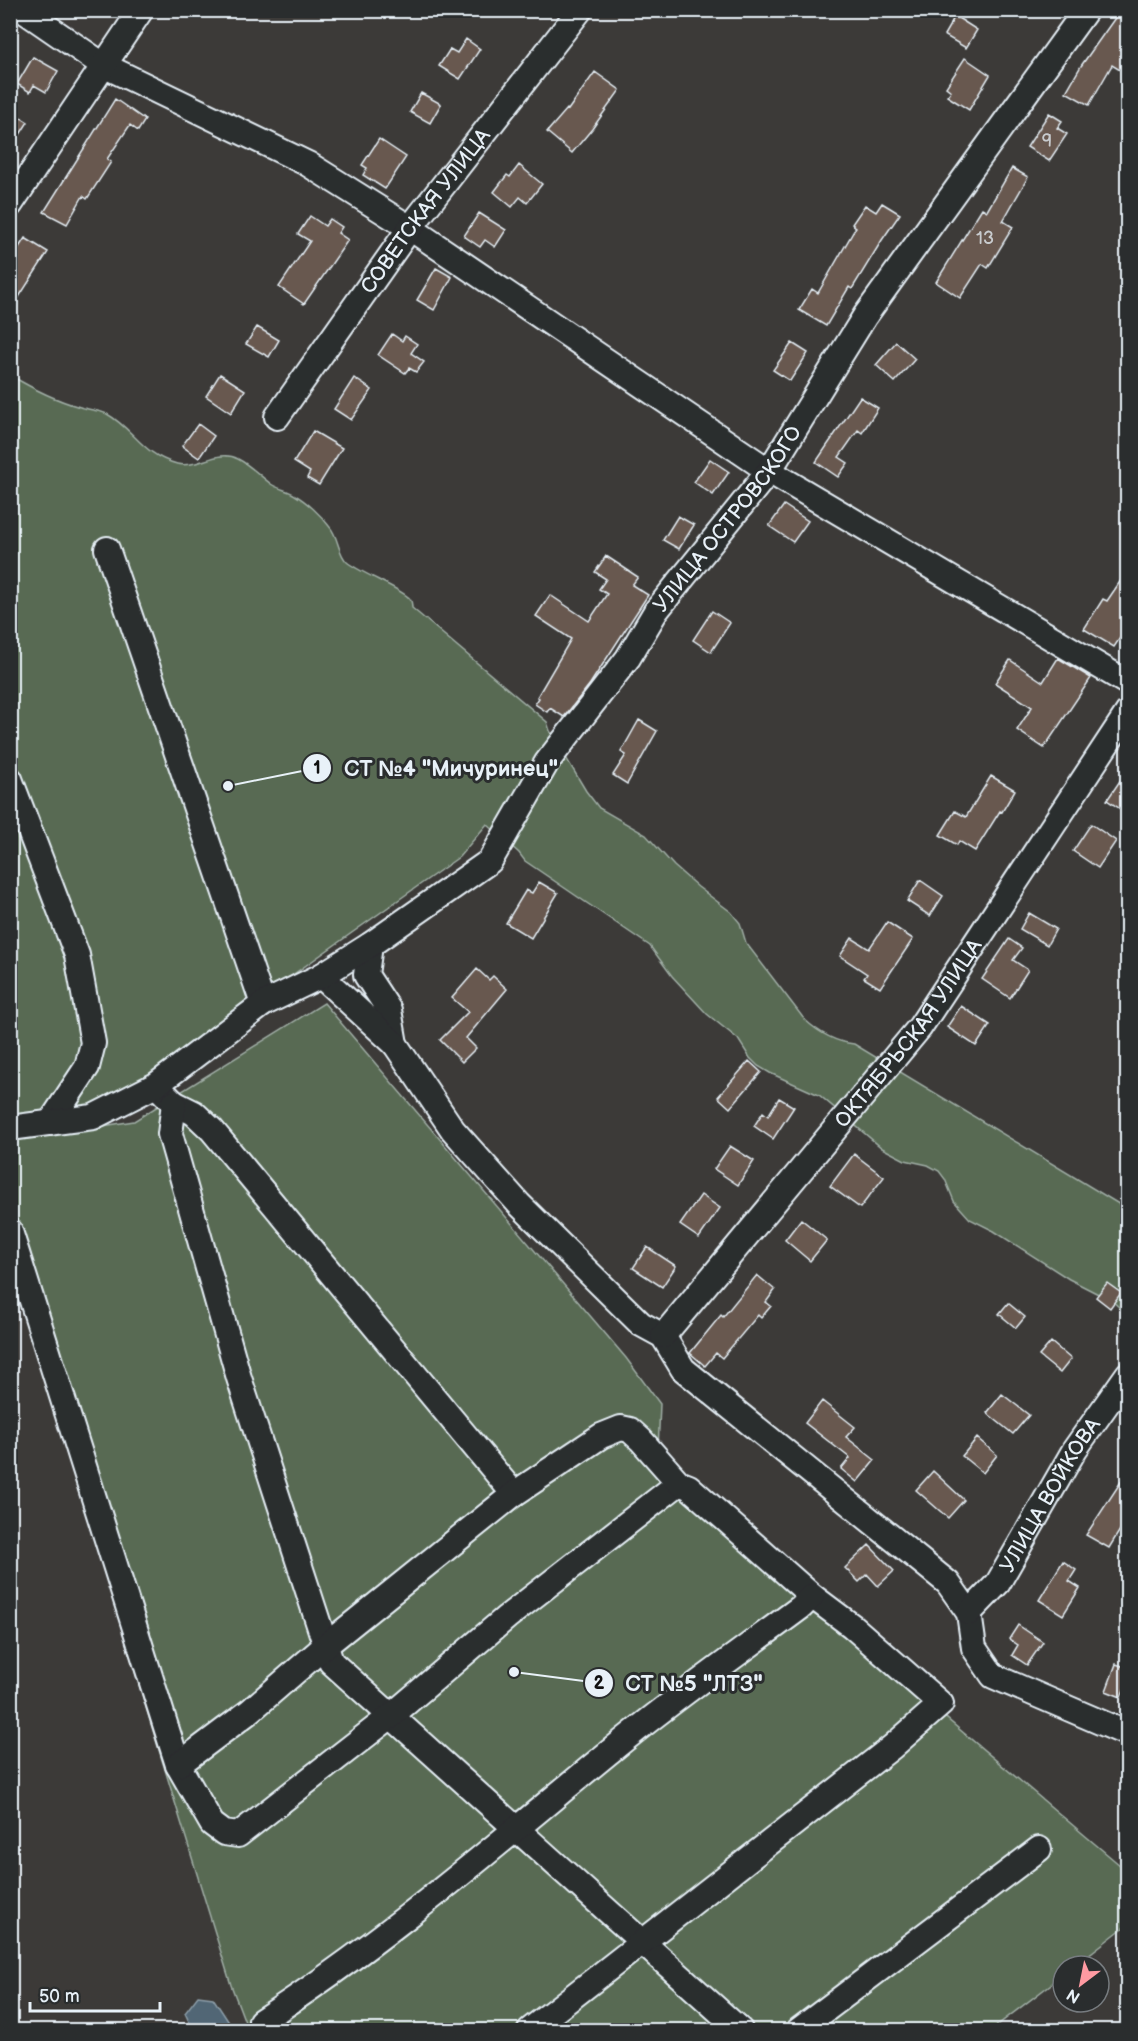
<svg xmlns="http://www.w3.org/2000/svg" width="1138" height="2041" viewBox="0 0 1138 2041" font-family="'Balsamiq Sans',sans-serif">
  <rect width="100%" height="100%" fill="#3c3a38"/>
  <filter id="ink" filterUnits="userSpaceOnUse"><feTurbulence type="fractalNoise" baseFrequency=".0167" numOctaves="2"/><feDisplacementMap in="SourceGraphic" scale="12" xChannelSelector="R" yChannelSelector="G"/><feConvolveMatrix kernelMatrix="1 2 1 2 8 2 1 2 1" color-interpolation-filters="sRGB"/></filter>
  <g filter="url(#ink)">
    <path fill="#586a53" stroke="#a0aea6" stroke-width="1.5" d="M 10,375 C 33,389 55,400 80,407 C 89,410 98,410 107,414 C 134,429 142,455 177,464 C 198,469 218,448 238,459 C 250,465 260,476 271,484 C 278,489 288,490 295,495 C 307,502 321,515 329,526 C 339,537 337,552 347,562 C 360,573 404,590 410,599 C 412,602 412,605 412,608 L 547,722 L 550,731 L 586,791 L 599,808 L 646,835 L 674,866 L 698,887 L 731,912 L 740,923 L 746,943 L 804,1019 C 818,1032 834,1042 854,1044 L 1127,1209 L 1127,1314 L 1112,1301 L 1069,1279 L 994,1231 L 970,1219 L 954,1201 L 945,1179 L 939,1171 L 928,1165 L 905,1160 L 882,1148 L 819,1095 L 770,1073 L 758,1066 L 750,1058 L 738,1039 L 707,1014 L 672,976 L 650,946 L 525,861 L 519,853 L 487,824 L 459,857 L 103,1109 L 11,1125 Z
      M 324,1003 L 626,1358 L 660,1404 L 657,1474 L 1127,1871 L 1127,1925 L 1074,1966 L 1063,1966 L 1063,1975 L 991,2030 L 248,2030 L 231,1985 L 11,1267 L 10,1141 L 134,1121 Z"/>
    <path fill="#516675" stroke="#8d9ea9" stroke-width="1.5" d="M 198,1996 L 213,1998 L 234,2030 L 193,2030 L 185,2013 Z"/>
    <path fill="#67584f" stroke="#e8f1f8" stroke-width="1.5" d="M 1117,15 L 1128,22 L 1128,75 L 1112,65 L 1089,105 L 1066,92 L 1081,66 Z
      M 955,16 L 977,30 L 966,48 L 944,35 Z
      M 466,39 L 480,49 L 460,79 L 439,66 L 450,49 L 457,53 Z
      M 33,57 L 58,71 L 46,92 L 34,85 L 30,92 L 17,84 Z
      M 965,58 L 990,75 L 969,110 L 947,96 L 951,91 L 946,87 Z
      M 595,72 L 620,90 L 592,129 L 572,153 L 547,132 L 567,109 L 568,110 Z
      M 421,93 L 441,104 L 430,123 L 410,112 Z
      M 115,99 L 145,120 L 138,131 L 130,125 L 107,159 L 111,162 L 87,199 L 83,196 L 67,224 L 44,212 Z
      M 10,111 L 28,122 L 10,150 Z
      M 1049,113 L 1062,121 L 1057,128 L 1067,134 L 1049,161 L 1027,147 Z
      M 379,139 L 406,157 L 385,189 L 363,175 L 367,168 L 362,165 Z
      M 519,165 L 542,184 L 527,203 L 520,197 L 512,207 L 494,192 L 507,175 L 510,177 Z
      M 1012,168 L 1028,177 L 1003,221 L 1013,227 L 988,268 L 982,264 L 960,298 L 936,282 L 982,208 L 987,211 Z
      M 882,203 L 900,214 L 882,240 L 852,289 L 849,287 L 826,326 L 799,310 L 812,289 L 818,293 L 856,227 L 852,224 L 865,205 L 876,212 Z
      M 479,213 L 506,230 L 495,247 L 485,240 L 480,247 L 464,236 Z
      M 310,216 L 325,226 L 330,219 L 342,227 L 338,233 L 348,240 L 304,304 L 279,287 L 310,241 L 298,234 Z
      M 25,238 L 48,252 L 10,311 L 10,261 Z
      M 436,268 L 452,277 L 434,310 L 417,300 Z
      M 257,327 L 279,340 L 269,357 L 246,344 Z
      M 392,334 L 402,341 L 405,336 L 417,344 L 411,353 L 424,362 L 416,372 L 409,368 L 405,373 L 378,355 Z
      M 896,342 L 915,359 L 895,382 L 876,365 Z
      M 792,343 L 808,353 L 790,381 L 773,370 Z
      M 220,374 L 245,390 L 231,413 L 206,396 Z
      M 354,378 L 372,390 L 351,420 L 334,409 Z
      M 860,397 L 878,408 L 862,433 L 858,430 L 839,457 L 848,463 L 838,477 L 816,462 Z
      M 198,424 L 214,436 L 199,458 L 182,446 Z
      M 313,431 L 342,448 L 319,485 L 307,478 L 310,472 L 294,462 Z
      M 710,459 L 729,472 L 713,495 L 694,482 Z
      M 784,505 L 808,521 L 793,542 L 769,526 Z
      M 678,516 L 694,525 L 679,549 L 663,540 Z
      M 606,556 L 638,577 L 632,585 L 648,595 L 590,684 L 564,717 L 550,708 L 547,712 L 535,704 L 539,698 L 537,697 L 571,639 L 536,616 L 550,595 L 589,621 L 607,594 L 599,589 L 606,579 L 595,572 Z
      M 1128,570 L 1128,626 L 1114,647 L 1084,629 L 1103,599 L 1107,601 Z
      M 712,611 L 730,623 L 711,652 L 693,640 Z
      M 1058,658 L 1091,678 L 1044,748 L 1017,730 L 1032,707 L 995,683 L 1010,660 L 1043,682 Z
      M 639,720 L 657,731 L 627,784 L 613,775 L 626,755 L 621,752 Z
      M 1128,769 L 1128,814 L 1107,800 Z
      M 991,776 L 1015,790 L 1002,812 L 1000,811 L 975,851 L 959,841 L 957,845 L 940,835 L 955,811 L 966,817 Z
      M 1091,824 L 1116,841 L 1098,868 L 1073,851 Z
      M 920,880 L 943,896 L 930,916 L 907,901 Z
      M 539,882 L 558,893 L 531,938 L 506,923 L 526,890 L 532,893 Z
      M 1029,913 L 1056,929 L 1047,945 L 1020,929 Z
      M 887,922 L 913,939 L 880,988 L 864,978 L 867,974 L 840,956 L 852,938 L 869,949 Z
      M 1009,939 L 1022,948 L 1013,960 L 1028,970 L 1010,998 L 982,979 Z
      M 477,969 L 489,980 L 493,976 L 507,989 L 466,1038 L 476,1048 L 462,1062 L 440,1040 L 468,1012 L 452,998 Z
      M 961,1006 L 990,1025 L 976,1046 L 947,1027 Z
      M 749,1061 L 761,1072 L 730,1108 L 718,1097 Z
      M 779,1098 L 794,1107 L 773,1139 L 754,1126 L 763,1112 L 768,1116 Z
      M 730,1146 L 754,1161 L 738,1185 L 714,1169 Z
      M 854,1154 L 884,1177 L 860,1208 L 830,1186 Z
      M 701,1195 L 720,1208 L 699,1238 L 680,1225 Z
      M 801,1219 L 827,1240 L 810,1261 L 785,1240 Z
      M 647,1247 L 676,1266 L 662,1287 L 633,1268 Z
      M 757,1275 L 775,1290 L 766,1302 L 771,1306 L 761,1318 L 758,1315 L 722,1358 L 716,1353 L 705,1366 L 690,1353 L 721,1315 L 723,1317 Z
      M 1107,1283 L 1121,1293 L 1110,1308 L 1096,1297 Z
      M 1008,1303 L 1025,1317 L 1016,1328 L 999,1314 Z
      M 1051,1342 L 1071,1359 L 1060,1373 L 1039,1356 Z
      M 1002,1394 L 1029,1415 L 1013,1434 L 987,1413 Z
      M 822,1401 L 855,1427 L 846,1437 L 875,1460 L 857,1482 L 841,1469 L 850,1458 L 805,1423 Z
      M 977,1438 L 997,1455 L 983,1473 L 962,1456 Z
      M 933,1471 L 964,1500 L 948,1518 L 916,1490 Z
      M 1128,1471 L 1128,1517 L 1109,1548 L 1086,1535 Z
      M 869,1545 L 894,1571 L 878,1586 L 867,1574 L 859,1582 L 845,1568 Z
      M 1063,1561 L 1076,1570 L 1069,1581 L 1080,1588 L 1063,1615 L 1039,1600 Z
      M 1018,1625 L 1043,1642 L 1027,1665 L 1012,1655 L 1018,1645 L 1009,1639 Z
      M 1116,1664 L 1128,1668 L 1128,1680 L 1121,1697 L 1106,1691 Z"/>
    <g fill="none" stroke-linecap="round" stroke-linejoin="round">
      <defs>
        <g id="minor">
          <path d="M 23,10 L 103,65 L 308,164 L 410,228 L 769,471 L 1128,683"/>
          <path d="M 10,205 L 141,10"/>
          <path id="s1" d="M 277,417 L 410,228 L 580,10"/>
          <path d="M 107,549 L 263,1004"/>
          <path d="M 10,779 L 77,955 L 93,1043 L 87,1067 L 50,1123"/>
          <path d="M 370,945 L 366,975 L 389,1010 L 395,1044"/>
          <path d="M 321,976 L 395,1044 L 453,1130 L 519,1204 L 641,1324 L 663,1336 L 683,1369 L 948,1583 L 969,1613 L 974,1648 L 993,1676 L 1128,1734"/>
          <path d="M 163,1092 L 174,1103 L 194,1113 L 212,1130 L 514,1494"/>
          <path d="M 174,1103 L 170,1134 L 239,1378 L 331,1662 L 740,2030"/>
          <path id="s2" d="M 10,1128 L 93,1117 L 156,1085 L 263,1004 L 321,976 L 370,945 L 490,861 L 547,762 L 628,658 L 656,611 L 769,471 L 865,316 L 1086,10"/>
          <path d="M 10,1231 L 178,1765 L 212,1824 L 224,1833 L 238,1835 L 391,1716 L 507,1617 L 679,1483"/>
          <path id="s3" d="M 663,1336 L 920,1027 L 1128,712"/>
          <path id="s4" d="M 969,1613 L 998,1583 L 1075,1449 L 1128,1374"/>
          <path d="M 178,1765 L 250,1711 L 325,1646 L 514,1494 L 601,1436 L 621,1428 L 630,1430 L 641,1440 L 679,1483 L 689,1487 L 812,1596 L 852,1626 L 941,1704 L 892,1747 L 530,2030"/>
          <path d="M 261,2021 C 386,1941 498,1843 613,1749 C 673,1699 738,1654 801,1607 L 812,1596"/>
          <path d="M 799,2030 L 1039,1849"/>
        </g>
      </defs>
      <use href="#minor" stroke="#e8f1f8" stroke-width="28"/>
      <use href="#minor" stroke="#2a2d2e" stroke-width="24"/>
    </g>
  </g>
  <g text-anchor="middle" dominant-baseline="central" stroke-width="6" stroke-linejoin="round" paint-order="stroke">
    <g font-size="18" fill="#c8cbce">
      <text x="1047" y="141">9</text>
      <text x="985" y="238">13</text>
    </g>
    <g font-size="21" fill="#e8f1f8" stroke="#2a2d2e">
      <text stroke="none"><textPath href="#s1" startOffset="254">СОВЕТСКАЯ УЛИЦА</textPath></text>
      <text stroke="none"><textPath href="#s2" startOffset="975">УЛИЦА ОСТРОВСКОГО</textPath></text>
      <text stroke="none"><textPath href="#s3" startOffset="390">ОКТЯБРЬСКАЯ УЛИЦА</textPath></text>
      <text stroke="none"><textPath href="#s4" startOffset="144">УЛИЦА ВОЙКОВА</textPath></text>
    </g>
  </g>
  <path fill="none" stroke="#e8f1f8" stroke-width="2" d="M228 786L317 768M514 1672L599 1683"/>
  <g fill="#e8f1f8" stroke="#2a2d2e" stroke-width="2">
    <circle cx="228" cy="786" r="6"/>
    <circle cx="514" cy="1672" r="6"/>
    <circle cx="317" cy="768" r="15"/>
    <circle cx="599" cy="1683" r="15"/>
  </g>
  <g font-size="18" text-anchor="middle" font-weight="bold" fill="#111">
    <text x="317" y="774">1</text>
    <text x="599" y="1689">2</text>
  </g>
  <g font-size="22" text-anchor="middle" font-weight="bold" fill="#e8f1f8" stroke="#2a2d2e" stroke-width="6" stroke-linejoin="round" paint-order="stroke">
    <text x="451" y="776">СТ №4 "Мичуринец"</text>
    <text x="694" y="1691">СТ №5 "ЛТЗ"</text>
  </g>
  <rect width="1138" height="2041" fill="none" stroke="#2a2d2e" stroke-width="36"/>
  <rect x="18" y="18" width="1102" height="2005" fill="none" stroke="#e8f1f8" stroke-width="2" filter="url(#ink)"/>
  <g transform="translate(1081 1984) rotate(212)"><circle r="28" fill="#2a2d2e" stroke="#767b7f" stroke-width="1.5"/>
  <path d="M0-4.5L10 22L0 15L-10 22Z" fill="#ff9aa2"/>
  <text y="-9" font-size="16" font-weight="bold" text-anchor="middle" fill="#e8f1f8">N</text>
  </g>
  <path d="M30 2002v9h130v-9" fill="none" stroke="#e8f1f8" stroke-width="3"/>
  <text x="39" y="2002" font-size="18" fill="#e8f1f8" stroke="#2a2d2e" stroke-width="4.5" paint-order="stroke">50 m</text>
</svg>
